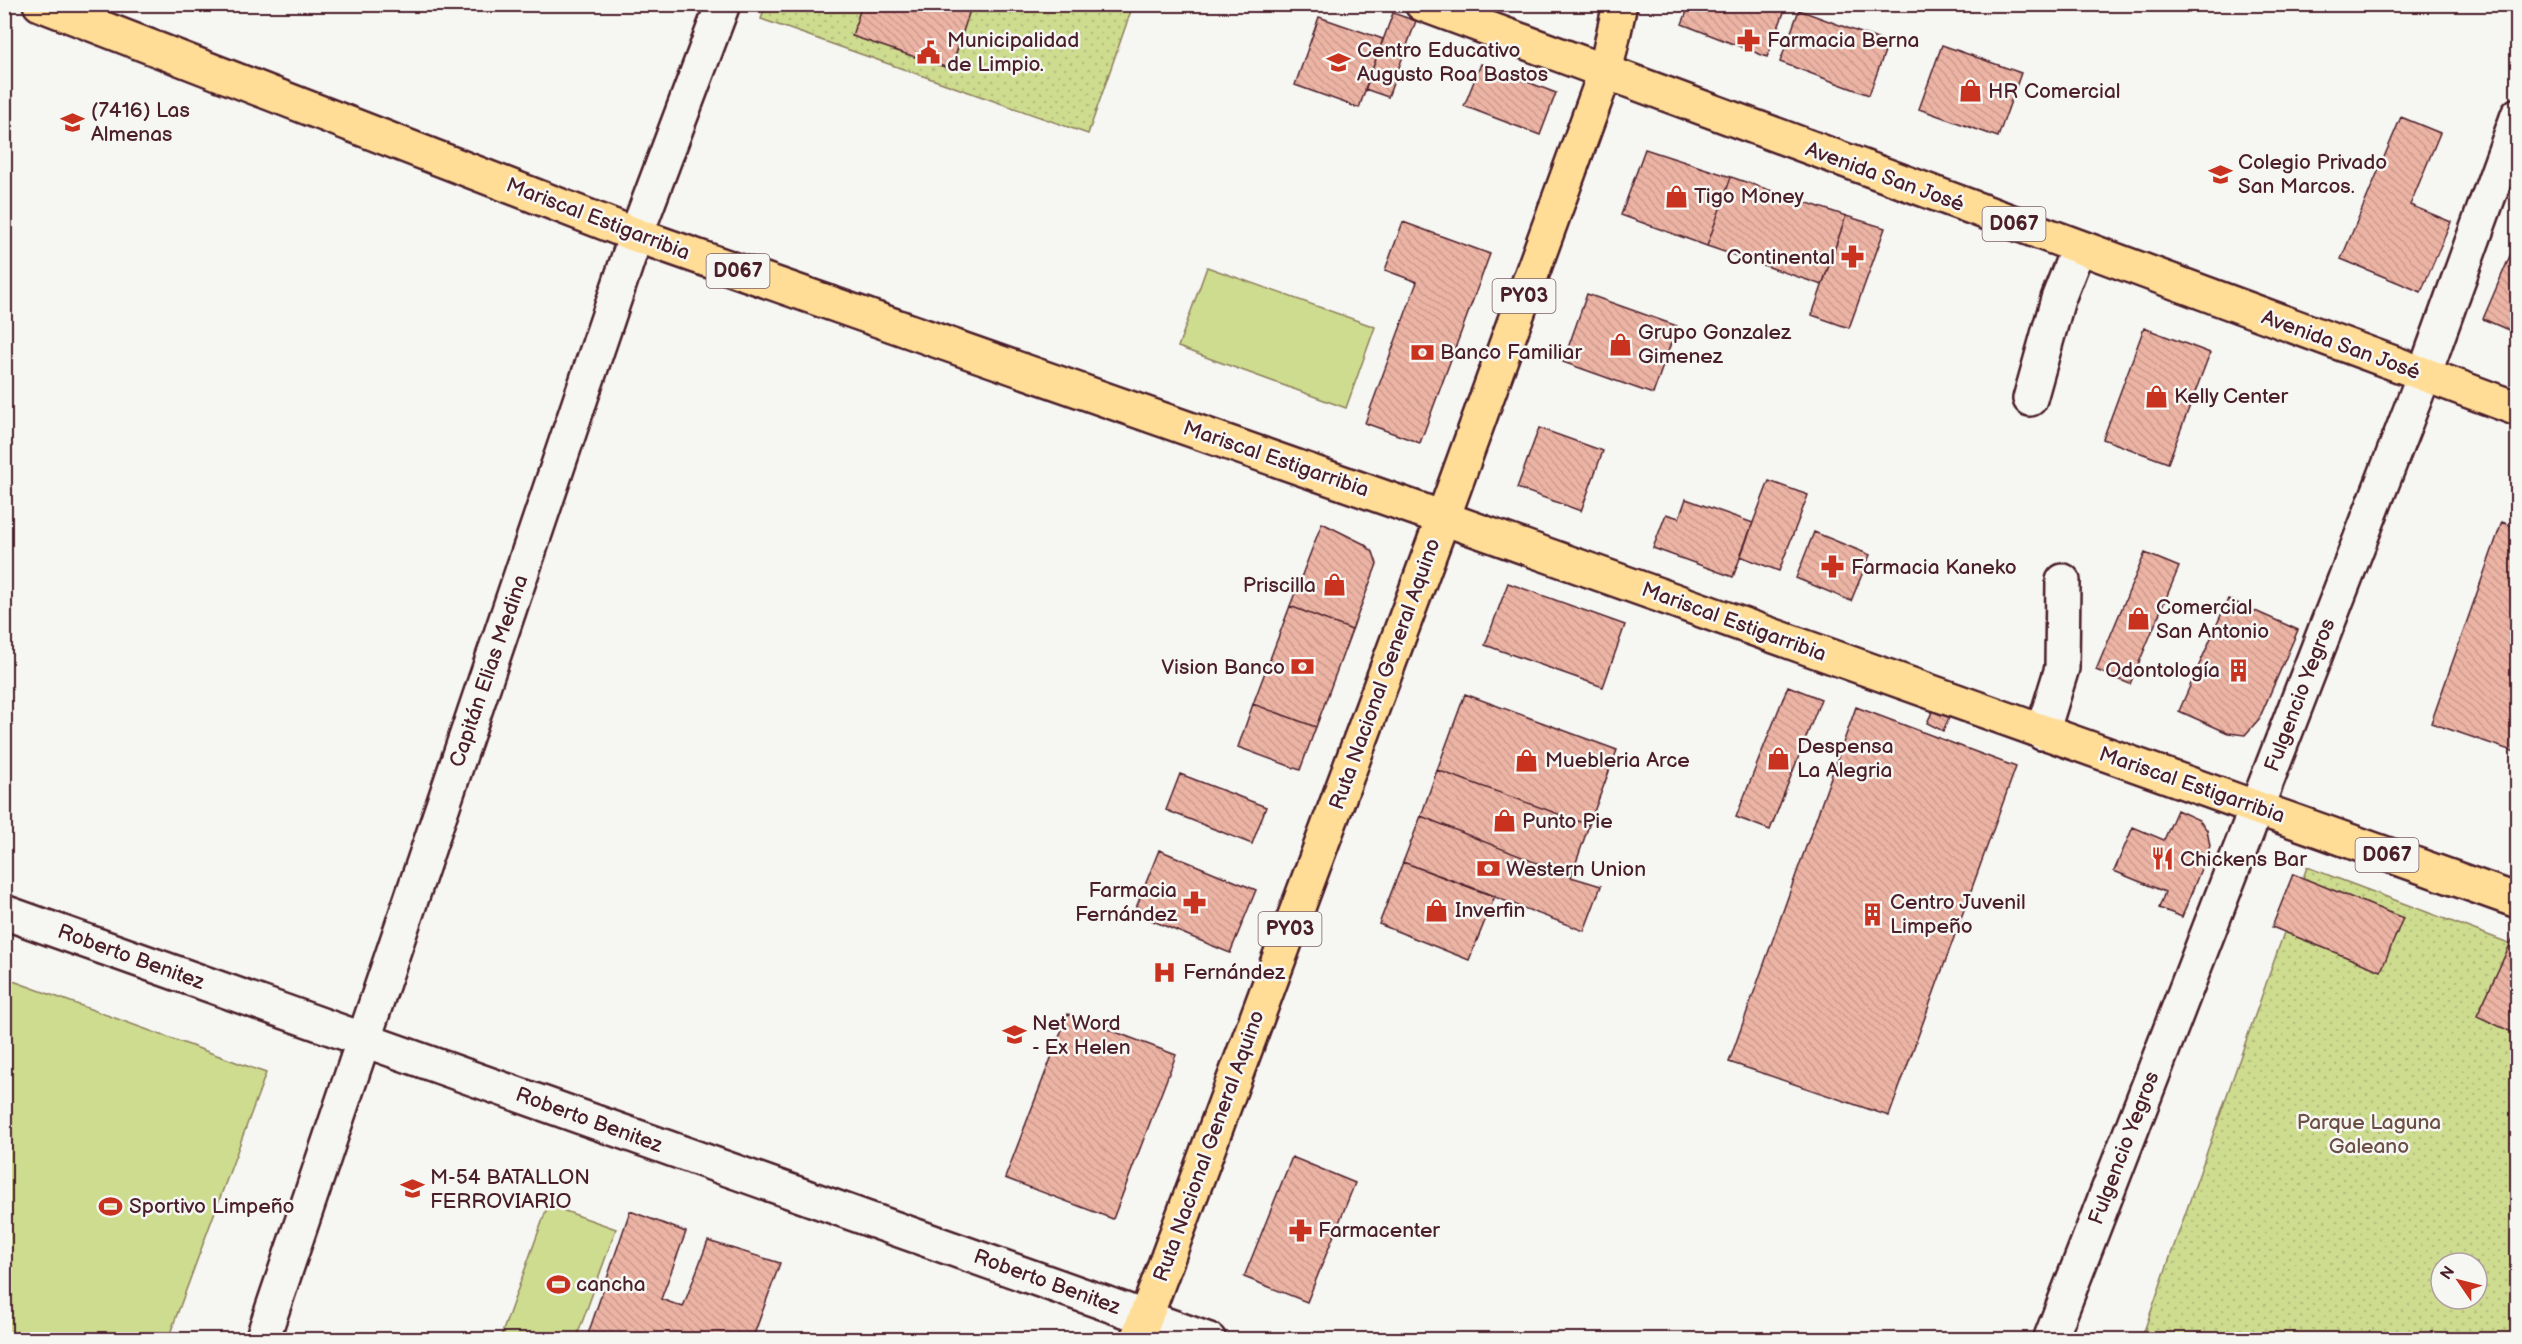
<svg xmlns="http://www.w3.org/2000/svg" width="2522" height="1344" viewBox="0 0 2522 1344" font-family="'Balsamiq Sans',sans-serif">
  <defs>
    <pattern id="green-dots" width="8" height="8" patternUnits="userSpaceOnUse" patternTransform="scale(1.5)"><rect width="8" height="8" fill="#cedc8f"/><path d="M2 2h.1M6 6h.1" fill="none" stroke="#b2bc7c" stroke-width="1.8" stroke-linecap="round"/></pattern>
    <pattern id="building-back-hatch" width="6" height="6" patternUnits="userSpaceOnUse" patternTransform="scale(1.5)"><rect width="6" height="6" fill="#ecb4a4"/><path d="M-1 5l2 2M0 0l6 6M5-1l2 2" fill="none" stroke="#cc9a8d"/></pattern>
  </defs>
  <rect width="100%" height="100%" fill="#f6f6f2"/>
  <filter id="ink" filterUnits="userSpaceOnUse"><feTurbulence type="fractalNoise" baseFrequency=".0167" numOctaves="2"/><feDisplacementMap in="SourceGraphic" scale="12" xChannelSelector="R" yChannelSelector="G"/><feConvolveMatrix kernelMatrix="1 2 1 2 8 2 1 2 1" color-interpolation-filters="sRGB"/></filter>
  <g filter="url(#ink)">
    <path fill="url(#green-dots)" stroke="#8c7e5d" stroke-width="1.5" fill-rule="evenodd" d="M 766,4 L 1133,5 L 1088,134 L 761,19 Z
      M 2307,867 L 2517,946 L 2517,1339 L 2141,1340 ZM 2441,1263 L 2477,1263 L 2477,1299 L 2441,1299 Z"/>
    <path fill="#cedc8f" stroke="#8c7e5d" stroke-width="1.5" d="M 1207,267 L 1375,327 L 1346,408 L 1178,347 Z
      M 5,978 L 266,1073 L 168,1339 L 5,1339 Z
      M 548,1205 L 616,1229 L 576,1339 L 500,1339 Z"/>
    <path fill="url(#building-back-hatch)" stroke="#4a1f2b" stroke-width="1.5" d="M 862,4 L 972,4 L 951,69 L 852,36 Z
      M 1690,4 L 1780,4 L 1786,7 L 1767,57 L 1682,24 Z
      M 1799,10 L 1888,43 L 1869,95 L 1780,62 Z
      M 1393,13 L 1416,21 L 1388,97 L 1365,89 Z
      M 1319,17 L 1383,39 L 1359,108 L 1295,85 Z
      M 1942,45 L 2021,73 L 1998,137 L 1919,109 Z
      M 1481,64 L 1556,93 L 1540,135 L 1464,106 Z
      M 2401,117 L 2440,133 L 2410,205 L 2451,222 L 2421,292 L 2341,259 Z
      M 1645,149 L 1731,177 L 1707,246 L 1621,215 Z
      M 1731,177 L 1846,216 L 1822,285 L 1707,246 Z
      M 1846,216 L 1885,228 L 1849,328 L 1812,315 Z
      M 1403,222 L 1490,254 L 1420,443 L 1365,423 L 1417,282 L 1385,270 Z
      M 2518,237 L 2518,334 L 2483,319 Z
      M 1587,294 L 1677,326 L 1653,394 L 1563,362 Z
      M 2144,328 L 2210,353 L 2168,463 L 2103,439 Z
      M 1539,428 L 1603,451 L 1581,511 L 1517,488 Z
      M 1769,481 L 1808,495 L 1779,571 L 1740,556 Z
      M 1686,499 L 1753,523 L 1733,577 L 1653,548 L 1666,514 L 1679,518 Z
      M 2502,522 L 2518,528 L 2518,753 L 2431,723 Z
      M 1322,523 L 1364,544 L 1373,552 L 1377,564 L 1352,630 L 1290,606 Z
      M 1814,532 L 1870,555 L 1851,601 L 1796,578 Z
      M 2145,553 L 2179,567 L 2130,684 L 2096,670 Z
      M 1508,583 L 1625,625 L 1603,687 L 1485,645 Z
      M 2228,599 L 2298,630 L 2259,719 L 2245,735 L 2228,733 L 2179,711 Z
      M 1290,606 L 1352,630 L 1316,727 L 1253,704 Z
      M 1788,686 L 1821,699 L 1770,830 L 1736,817 Z
      M 1465,694 L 1617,750 L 1589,825 L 1437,770 Z
      M 1938,699 L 1954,707 L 1943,731 L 1927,723 Z
      M 1253,704 L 1316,727 L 1300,770 L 1238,747 Z
      M 1856,707 L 2016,767 L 1889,1116 L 1729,1062 Z
      M 1437,770 L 1589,825 L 1571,877 L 1421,816 Z
      M 1180,774 L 1266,807 L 1252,844 L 1166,810 Z
      M 2177,810 L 2199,820 L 2207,830 L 2210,846 L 2182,917 L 2159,908 L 2165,892 L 2114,871 L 2133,827 L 2164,840 Z
      M 1421,816 L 1571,877 L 1601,886 L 1584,931 L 1403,862 Z
      M 1159,850 L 1256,890 L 1230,953 L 1134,913 Z
      M 1403,862 L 1495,896 L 1469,960 L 1379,924 Z
      M 2293,874 L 2403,918 L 2381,971 L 2272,927 Z
      M 2514,936 L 2518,938 L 2518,1035 L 2477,1016 Z
      M 1068,1014 L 1176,1055 L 1113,1219 L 1005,1178 Z
      M 1292,1157 L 1355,1183 L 1307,1302 L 1244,1277 Z
      M 630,1211 L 686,1232 L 661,1299 L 683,1307 L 708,1241 L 780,1263 L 752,1340 L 586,1340 Z"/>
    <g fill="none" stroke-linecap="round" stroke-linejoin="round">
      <defs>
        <path id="minor" d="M 2030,399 L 2058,299 L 2078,248
          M 2042,733 L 2062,668 L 2063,581
          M 4,912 L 1209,1340
          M 262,1340 L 636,235 L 723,4
          M 2050,1340 L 2424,375 L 2518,115"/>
        <path id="major" d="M 40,4 L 636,235 L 1443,518 L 2518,901
          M 1422,4 L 2518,409"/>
        <path id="highway" d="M 1137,1340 L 1443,518 L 1605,73 L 1620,4"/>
      </defs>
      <use href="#minor" stroke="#4a1f2b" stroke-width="38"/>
      <use href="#major" stroke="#4a1f2b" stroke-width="38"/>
      <use href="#highway" stroke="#4a1f2b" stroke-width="38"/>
      <use href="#minor" stroke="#f6f6f2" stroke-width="33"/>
      <use href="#major" stroke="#ffdd96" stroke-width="33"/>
      <use href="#highway" stroke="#ffdd96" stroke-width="33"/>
    </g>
  </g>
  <defs>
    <symbol id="pharmacy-bare" viewBox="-9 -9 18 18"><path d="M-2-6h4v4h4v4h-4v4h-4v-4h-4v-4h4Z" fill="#c8321e" stroke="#f6f6f2" stroke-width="2.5" paint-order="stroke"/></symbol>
    <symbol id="civic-bare" viewBox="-9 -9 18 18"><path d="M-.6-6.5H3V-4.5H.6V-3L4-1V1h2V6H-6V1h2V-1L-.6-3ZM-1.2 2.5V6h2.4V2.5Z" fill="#c8321e" stroke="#f6f6f2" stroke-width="2.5" paint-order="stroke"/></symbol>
    <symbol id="school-bare" viewBox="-9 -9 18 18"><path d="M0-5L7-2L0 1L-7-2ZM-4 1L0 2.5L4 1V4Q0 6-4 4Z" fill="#c8321e" stroke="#f6f6f2" stroke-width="2.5" paint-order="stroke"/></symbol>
    <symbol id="shop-bare" viewBox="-9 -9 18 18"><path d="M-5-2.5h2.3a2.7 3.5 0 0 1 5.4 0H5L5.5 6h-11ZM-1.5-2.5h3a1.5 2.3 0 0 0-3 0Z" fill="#c8321e" stroke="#f6f6f2" stroke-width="2.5" paint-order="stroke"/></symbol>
    <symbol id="bank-bare" viewBox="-9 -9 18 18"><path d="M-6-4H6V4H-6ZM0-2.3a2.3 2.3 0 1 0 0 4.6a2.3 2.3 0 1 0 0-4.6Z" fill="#c8321e" stroke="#f6f6f2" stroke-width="2.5" paint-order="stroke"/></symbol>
    <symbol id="building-bare" viewBox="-9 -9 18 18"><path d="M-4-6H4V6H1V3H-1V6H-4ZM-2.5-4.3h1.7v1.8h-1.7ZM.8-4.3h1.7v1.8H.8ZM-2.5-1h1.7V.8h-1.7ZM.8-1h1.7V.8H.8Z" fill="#c8321e" stroke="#f6f6f2" stroke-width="2.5" paint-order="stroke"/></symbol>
    <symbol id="restaurant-bare" viewBox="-9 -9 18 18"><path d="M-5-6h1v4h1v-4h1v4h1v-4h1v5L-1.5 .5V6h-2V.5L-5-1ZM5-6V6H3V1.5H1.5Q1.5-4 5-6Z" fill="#c8321e" stroke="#f6f6f2" stroke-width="2.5" paint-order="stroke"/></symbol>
    <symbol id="hospital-bare" viewBox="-9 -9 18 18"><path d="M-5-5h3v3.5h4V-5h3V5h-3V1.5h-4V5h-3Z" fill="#c8321e" stroke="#f6f6f2" stroke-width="2.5" paint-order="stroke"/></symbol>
    <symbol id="stadium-bare" viewBox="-9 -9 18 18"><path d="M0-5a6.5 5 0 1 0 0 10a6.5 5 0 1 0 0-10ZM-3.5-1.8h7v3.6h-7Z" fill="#c8321e" stroke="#f6f6f2" stroke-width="2.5" paint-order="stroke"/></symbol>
  </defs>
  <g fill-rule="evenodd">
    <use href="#pharmacy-bare" x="1732" y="24" width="33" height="33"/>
    <use href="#civic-bare" x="912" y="36" width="33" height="33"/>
    <use href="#school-bare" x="1322" y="46" width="33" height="33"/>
    <use href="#shop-bare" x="1954" y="74" width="33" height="33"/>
    <use href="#school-bare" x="56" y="106" width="33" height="33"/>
    <use href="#school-bare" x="2204" y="158" width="33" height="33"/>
    <use href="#shop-bare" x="1660" y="180" width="33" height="33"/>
    <use href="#pharmacy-bare" x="1836" y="240" width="33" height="33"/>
    <use href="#shop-bare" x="1604" y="328" width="33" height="33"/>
    <use href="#bank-bare" x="1406" y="336" width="33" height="33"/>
    <use href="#shop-bare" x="2140" y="380" width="33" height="33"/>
    <use href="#pharmacy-bare" x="1816" y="550" width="33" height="33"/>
    <use href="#shop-bare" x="1318" y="568" width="33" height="33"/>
    <use href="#shop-bare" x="2122" y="602" width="33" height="33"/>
    <use href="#bank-bare" x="1286" y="650" width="33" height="33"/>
    <use href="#building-bare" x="2222" y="654" width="33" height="33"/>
    <use href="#shop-bare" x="1762" y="742" width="33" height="33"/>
    <use href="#shop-bare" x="1510" y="744" width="33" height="33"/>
    <use href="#shop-bare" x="1488" y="804" width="33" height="33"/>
    <use href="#restaurant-bare" x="2146" y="842" width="33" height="33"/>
    <use href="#bank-bare" x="1472" y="852" width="33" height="33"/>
    <use href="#pharmacy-bare" x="1178" y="886" width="33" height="33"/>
    <use href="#shop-bare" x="1420" y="894" width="33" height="33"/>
    <use href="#building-bare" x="1856" y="898" width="33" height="33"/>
    <use href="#hospital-bare" x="1148" y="956" width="33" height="33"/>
    <use href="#school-bare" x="998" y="1018" width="33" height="33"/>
    <use href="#school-bare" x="396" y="1172" width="33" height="33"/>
    <use href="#stadium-bare" x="94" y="1190" width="33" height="33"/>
    <use href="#pharmacy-bare" x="1284" y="1214" width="33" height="33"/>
    <use href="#stadium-bare" x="542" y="1268" width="33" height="33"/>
  </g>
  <g text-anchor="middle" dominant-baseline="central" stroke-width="5" stroke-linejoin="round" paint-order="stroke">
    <g fill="#f6f6f2" stroke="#7e6067" stroke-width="1.5">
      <rect x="1982.5" y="207" width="63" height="34" rx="4.5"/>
      <rect x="706.5" y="254" width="63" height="34" rx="4.5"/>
      <rect x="1492.5" y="279" width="63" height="34" rx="4.5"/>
      <rect x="2355.5" y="838" width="63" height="34" rx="4.5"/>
      <rect x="1258.5" y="912" width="63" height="34" rx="4.5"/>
    </g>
    <g font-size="20" font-weight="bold" fill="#4a1f2b">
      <text x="2014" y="224">D067</text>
      <text x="738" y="271">D067</text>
      <text x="1524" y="296">PY03</text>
      <text x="2387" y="855">D067</text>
      <text x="1290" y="929">PY03</text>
    </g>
    <g font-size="21" fill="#4a1f2b" stroke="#f6f6f2" text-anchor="start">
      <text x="947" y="40">Municipalidad<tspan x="947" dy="24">de Limpio.</tspan></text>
      <text x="1767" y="40">Farmacia Berna</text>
      <text x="1357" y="50">Centro Educativo<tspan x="1357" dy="24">Augusto Roa Bastos</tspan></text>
      <text x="1988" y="91">HR Comercial</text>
      <text x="91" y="110">(7416) Las<tspan x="91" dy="24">Almenas</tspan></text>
      <text x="2238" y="162">Colegio Privado<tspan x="2238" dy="24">San Marcos.</tspan></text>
      <text x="1694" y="196">Tigo Money</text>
      <text x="1835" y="257" text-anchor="end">Continental</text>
      <text x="1638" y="332">Grupo Gonzalez<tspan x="1638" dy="24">Gimenez</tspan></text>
      <text x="1440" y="352">Banco Familiar</text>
      <text x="2174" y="396">Kelly Center</text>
      <text x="1851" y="567">Farmacia Kaneko</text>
      <text x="1316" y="585" text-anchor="end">Priscilla</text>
      <text x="2156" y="607">Comercial<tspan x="2156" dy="24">San Antonio</tspan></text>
      <text x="1285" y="667" text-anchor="end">Vision Banco</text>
      <text x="2220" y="670" text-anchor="end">Odontología</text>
      <text x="1797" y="746">Despensa<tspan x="1797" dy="24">La Alegria</tspan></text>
      <text x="1545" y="760">Muebleria Arce</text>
      <text x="1522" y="821">Punto Pie</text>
      <text x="2180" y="859">Chickens Bar</text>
      <text x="1506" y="869">Western Union</text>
      <text x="1177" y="890" text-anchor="end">Farmacia<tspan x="1177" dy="24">Fernández</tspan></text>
      <text x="1890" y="902">Centro Juvenil<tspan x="1890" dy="24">Limpeño</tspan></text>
      <text x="1455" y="910">Inverfin</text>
      <text x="1183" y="972">Fernández</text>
      <text x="1032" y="1023">Net Word<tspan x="1032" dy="24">- Ex Helen</tspan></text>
      <text x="430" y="1177">M-54 BATALLON<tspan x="430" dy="24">FERROVIARIO</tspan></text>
      <text x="129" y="1206">Sportivo Limpeño</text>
      <text x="1318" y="1230">Farmacenter</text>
      <text x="576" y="1284">cancha</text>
    </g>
    <g font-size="21" fill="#4a1f2b" stroke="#f6f6f2">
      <text transform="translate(1885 177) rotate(20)">Avenida San José</text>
      <text transform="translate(598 219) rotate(21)">Mariscal Estigarribia</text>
      <text transform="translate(2341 345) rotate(20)">Avenida San José</text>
      <text transform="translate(1276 459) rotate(19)">Mariscal Estigarribia</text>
      <text transform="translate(1734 622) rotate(20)">Mariscal Estigarribia</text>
      <text transform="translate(489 671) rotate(-71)">Capitán Elias Medina</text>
      <text transform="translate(1385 674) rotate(-70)">Ruta Nacional General Aquino</text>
      <text transform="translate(2300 695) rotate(-69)">Fulgencio Yegros</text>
      <text transform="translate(2192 785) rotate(19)">Mariscal Estigarribia</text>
      <text transform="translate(131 957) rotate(20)">Roberto Benitez</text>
      <text transform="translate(589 1120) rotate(20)">Roberto Benitez</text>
      <text transform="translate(1209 1146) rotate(-70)">Ruta Nacional General Aquino</text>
      <text transform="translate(2124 1148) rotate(-69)">Fulgencio Yegros</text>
      <text transform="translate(1047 1282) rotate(20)">Roberto Benitez</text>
    </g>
    <g font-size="21" fill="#6b4e44" stroke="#f6f6f2">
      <text x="2369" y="1122">Parque Laguna<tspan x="2369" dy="24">Galeano</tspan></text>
    </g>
  </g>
  <rect width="2522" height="1344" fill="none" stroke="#f6f6f2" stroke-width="24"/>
  <rect x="12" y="12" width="2498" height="1320" fill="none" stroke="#4a1f2b" stroke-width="2" filter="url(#ink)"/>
  <g transform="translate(2459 1281) rotate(305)"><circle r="28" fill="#f6f6f2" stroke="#b1a0a2" stroke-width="1.5"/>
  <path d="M0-4.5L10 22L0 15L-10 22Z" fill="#c8321e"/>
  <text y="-9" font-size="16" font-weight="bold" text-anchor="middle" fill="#4a1f2b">N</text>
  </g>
</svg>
